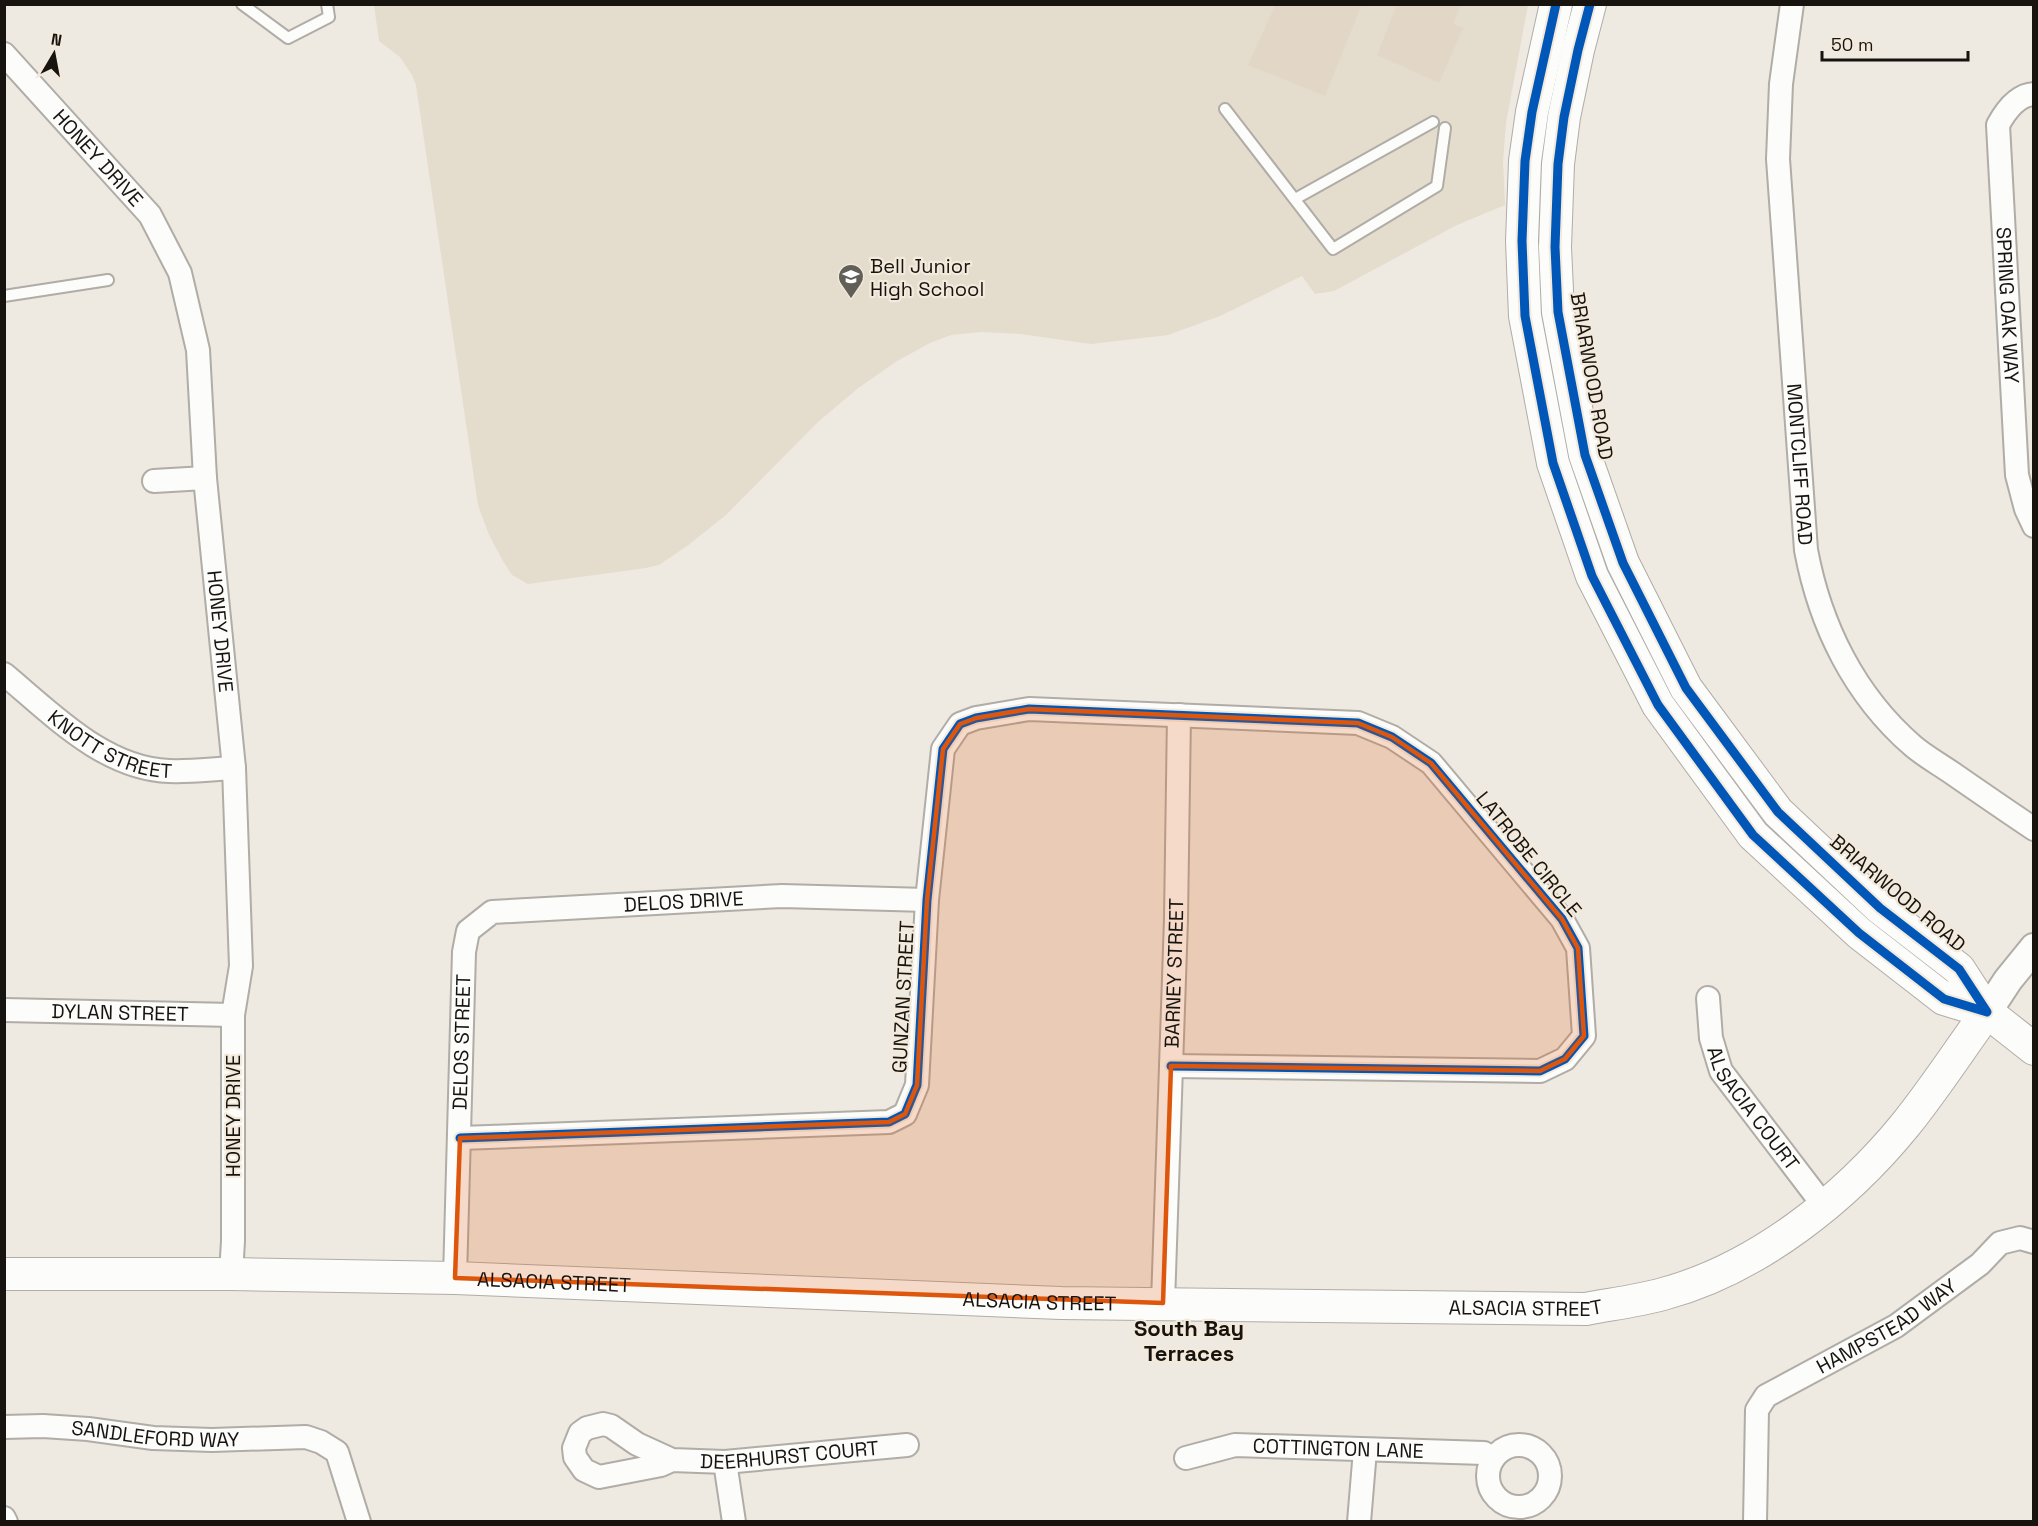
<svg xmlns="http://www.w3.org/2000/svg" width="2038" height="1526" viewBox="0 0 2038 1526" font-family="'Space Grotesk',sans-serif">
  <rect width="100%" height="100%" fill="#eee9e1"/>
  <path fill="#e4dccd" d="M 374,5 L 1528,5 L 1506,123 L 1503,161 L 1505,205 L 1457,225 L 1334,291 L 1315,294 L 1302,276 L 1220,316 L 1168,335 L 1091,344 L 1021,334 L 982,332 L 951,335 L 930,343 L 897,361 L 857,389 L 818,422 L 726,515 L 687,546 L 659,565 L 646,568 L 528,584 L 512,575 L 503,561 L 489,535 L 478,505 L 416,85 L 412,75 L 400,57 L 379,41 Z"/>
  <path fill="#e2d7c6" d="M 1276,4 L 1362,4 L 1325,96 L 1248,65 Z
    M 1397,4 L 1461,4 L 1453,24 L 1463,28 L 1439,83 L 1377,55 Z"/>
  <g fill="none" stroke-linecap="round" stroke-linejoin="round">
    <defs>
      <path id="service" d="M 242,4 L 288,38 L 329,17 L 327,4
        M 1225,109 L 1333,249 L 1437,186 L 1445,128
        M 1295,199 L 1433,122
        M 4,296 L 108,280"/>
      <g id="minor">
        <path id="s1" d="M 1792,4 L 1781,84 L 1778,159 L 1806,550 C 1820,625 1854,695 1913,746 C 1926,757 1941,765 1955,775 C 1981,793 2007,811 2034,829"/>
        <path id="s2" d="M 4,54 L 150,215 L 180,273 L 198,350 L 205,478 L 234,768 L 241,966 L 233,1015 L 233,1241 L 231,1274"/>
        <path id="s3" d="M 2034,94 C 2017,95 2005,112 1998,125 L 2017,475 L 2026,509 L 2034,526"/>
        <path d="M 154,481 L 205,478"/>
        <path id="s4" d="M 4,674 C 51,713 104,769 169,771 C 190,772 212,769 234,768"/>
        <path id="s5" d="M 1708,998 L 1711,1038 L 1721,1071 L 1824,1206"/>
        <path id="s6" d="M 4,1010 L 233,1015"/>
        <path d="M 460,1138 L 889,1122 L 905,1114 L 917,1085 L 927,900 L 943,749 L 960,724 L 976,718 L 1029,709 L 1358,723 L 1392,737 L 1431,763 L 1562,919 L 1578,948 L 1584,1036 L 1565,1059 L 1540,1071 L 1171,1066"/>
        <path id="s7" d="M 455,1278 L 464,952 L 468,931 L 492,912 L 782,896 L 927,900"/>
        <path id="s8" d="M 1163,1303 L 1176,919 L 1179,715"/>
        <path id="s9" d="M 4,1427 L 43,1426 L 88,1429 L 153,1438 L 212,1440 L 306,1437 L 321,1442 L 337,1452 L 359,1522"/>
        <circle cx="1519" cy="1476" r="31"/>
        <path id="s10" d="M 1186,1458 L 1235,1445 L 1484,1453 L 1493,1459"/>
        <path id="s11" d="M 672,1460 L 637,1444 L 611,1426 L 603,1424 L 587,1428 L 580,1433 L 574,1448 L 575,1457 L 584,1470 L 599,1477 L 661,1465 L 672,1460 L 725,1462 L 907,1445"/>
        <path d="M 725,1462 L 734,1522"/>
        <path d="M 4,1518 L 6,1522"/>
        <path d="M 1359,1522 L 1365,1450"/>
        <path id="s12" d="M 1755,1522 L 1757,1410 L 1766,1396 L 1896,1326 L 1980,1264 L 2000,1243 L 2020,1238 L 2034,1242"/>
      </g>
      <path id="tertiary" d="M 1987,1012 L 2008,980 L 2034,948"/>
      <g id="secondary">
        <path d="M 1556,4 L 1532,112 L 1525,161 L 1522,241 L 1525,316 L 1553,463 L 1592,576 L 1658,705 L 1753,835 L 1859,933 L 1944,999 L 1987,1012"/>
        <path d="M 1590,4 L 1578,50 L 1564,117 L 1558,164 L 1555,247 L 1558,312 L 1585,455 L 1623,563 L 1686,688 L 1778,812 L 1880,908 L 1959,969 L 1987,1012 L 2034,1049"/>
        <path id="s13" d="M 4,1274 L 231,1274 L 455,1278 L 1061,1303 L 1586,1309 C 1612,1304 1638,1301 1663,1294 C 1757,1269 1846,1198 1906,1124 C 1935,1088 1960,1049 1987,1012"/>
      </g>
    </defs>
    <use href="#service" stroke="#b0aca6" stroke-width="14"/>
    <use href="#minor" stroke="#b0aca6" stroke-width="26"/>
    <use href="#tertiary" stroke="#b0aca6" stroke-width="32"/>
    <use href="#secondary" stroke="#b0aca6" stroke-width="34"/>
    <use href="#service" stroke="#fcfcfa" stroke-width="10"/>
    <use href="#minor" stroke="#fcfcfa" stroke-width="22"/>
    <use href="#tertiary" stroke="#fcfcfa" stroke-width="28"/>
    <use href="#secondary" stroke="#fcfcfa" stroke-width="32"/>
    <defs>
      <path id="cycleway" d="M 1556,4 L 1532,112 L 1525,161 L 1522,241 L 1525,316 L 1553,463 L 1592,576 L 1658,705 L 1753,835 L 1859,933 L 1944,999 L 1987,1012
        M 1590,4 L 1578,50 L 1564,117 L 1558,164 L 1555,247 L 1558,312 L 1585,455 L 1623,563 L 1686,688 L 1778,812 L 1880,908 L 1959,969 L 1987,1012
        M 460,1138 L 889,1122 L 905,1114 L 917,1085 L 927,900 L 943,749 L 960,724 L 976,718 L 1029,709 L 1358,723 L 1392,737 L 1431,763 L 1562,919 L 1578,948 L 1584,1036 L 1565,1059 L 1540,1071 L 1171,1066"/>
    </defs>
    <use href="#cycleway" stroke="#f3eadc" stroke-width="13"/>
    <use href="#cycleway" stroke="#0057b8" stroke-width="9"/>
  </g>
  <path fill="#de560c" fill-opacity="0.2" stroke="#de560c" stroke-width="4.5" stroke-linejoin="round" d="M 1029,709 L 1358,723 L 1392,737 L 1431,763 L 1562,919 L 1578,948 L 1584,1036 L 1565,1059 L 1540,1071 L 1171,1066 L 1163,1303 L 455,1278 L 460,1138 L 889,1122 L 905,1114 L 917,1085 L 927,900 L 943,749 L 960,724 L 976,718 Z"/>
  <defs>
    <symbol id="school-pin" viewBox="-11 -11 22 30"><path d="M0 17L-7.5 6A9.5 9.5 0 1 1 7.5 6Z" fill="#625f59" stroke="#f3eadc"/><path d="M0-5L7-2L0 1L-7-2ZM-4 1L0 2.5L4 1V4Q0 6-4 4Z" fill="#fff"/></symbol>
  </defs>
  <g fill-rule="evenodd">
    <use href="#school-pin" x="836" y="262" width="30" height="40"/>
  </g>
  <g text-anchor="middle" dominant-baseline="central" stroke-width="4.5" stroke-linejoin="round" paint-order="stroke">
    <g font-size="20" fill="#171410" stroke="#f3eadc">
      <text stroke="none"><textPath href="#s2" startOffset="140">HONEY DRIVE</textPath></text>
      <text stroke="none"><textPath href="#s3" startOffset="230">SPRING OAK WAY</textPath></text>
      <text transform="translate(1592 376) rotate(80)">BRIARWOOD ROAD</text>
      <text stroke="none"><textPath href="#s1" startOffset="462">MONTCLIFF ROAD</textPath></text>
      <text stroke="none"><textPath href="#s2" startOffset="644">HONEY DRIVE</textPath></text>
      <text stroke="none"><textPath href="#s4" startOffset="130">KNOTT STREET</textPath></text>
      <text transform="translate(1529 854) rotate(51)">LATROBE CIRCLE</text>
      <text transform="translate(1898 893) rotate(40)">BRIARWOOD ROAD</text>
      <text stroke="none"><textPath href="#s7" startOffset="570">DELOS DRIVE</textPath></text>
      <text stroke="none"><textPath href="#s8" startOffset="330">BARNEY STREET</textPath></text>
      <text transform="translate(903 997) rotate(-87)">GUNZAN STREET</text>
      <text stroke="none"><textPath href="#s6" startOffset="116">DYLAN STREET</textPath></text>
      <text stroke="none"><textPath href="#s7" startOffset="236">DELOS STREET</textPath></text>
      <text stroke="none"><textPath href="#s5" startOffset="123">ALSACIA COURT</textPath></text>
      <text transform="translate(233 1116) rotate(-90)">HONEY DRIVE</text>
      <text stroke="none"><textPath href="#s13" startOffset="550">ALSACIA STREET</textPath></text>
      <text stroke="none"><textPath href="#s13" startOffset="1036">ALSACIA STREET</textPath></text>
      <text stroke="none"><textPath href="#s13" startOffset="1522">ALSACIA STREET</textPath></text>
      <text stroke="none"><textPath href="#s12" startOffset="268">HAMPSTEAD WAY</textPath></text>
      <text stroke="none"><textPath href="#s9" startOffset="152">SANDLEFORD WAY</textPath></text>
      <text stroke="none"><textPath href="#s10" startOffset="154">COTTINGTON LANE</textPath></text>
      <text stroke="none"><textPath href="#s11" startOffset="354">DEERHURST COURT</textPath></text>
    </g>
    <g font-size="20" fill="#171410" stroke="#f3eadc" text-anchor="start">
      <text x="870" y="266">Bell Junior<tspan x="870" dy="23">High School</tspan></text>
    </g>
    <g font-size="22" font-weight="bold" fill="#171410" stroke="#f3eadc">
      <text x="1189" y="1328">South Bay<tspan x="1189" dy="25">Terraces</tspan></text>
    </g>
  </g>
  <rect width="2038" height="1526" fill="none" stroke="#171410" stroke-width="12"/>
  <g transform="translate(54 54) rotate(10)" stroke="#f3eadc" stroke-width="4.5" paint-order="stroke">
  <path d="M0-4.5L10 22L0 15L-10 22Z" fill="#171410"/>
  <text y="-9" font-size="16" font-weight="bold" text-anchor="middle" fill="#171410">N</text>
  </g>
  <path d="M1822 51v9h146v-9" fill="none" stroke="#171410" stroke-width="3"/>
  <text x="1831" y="51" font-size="18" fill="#171410" stroke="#f3eadc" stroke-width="4.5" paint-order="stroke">50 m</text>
</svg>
